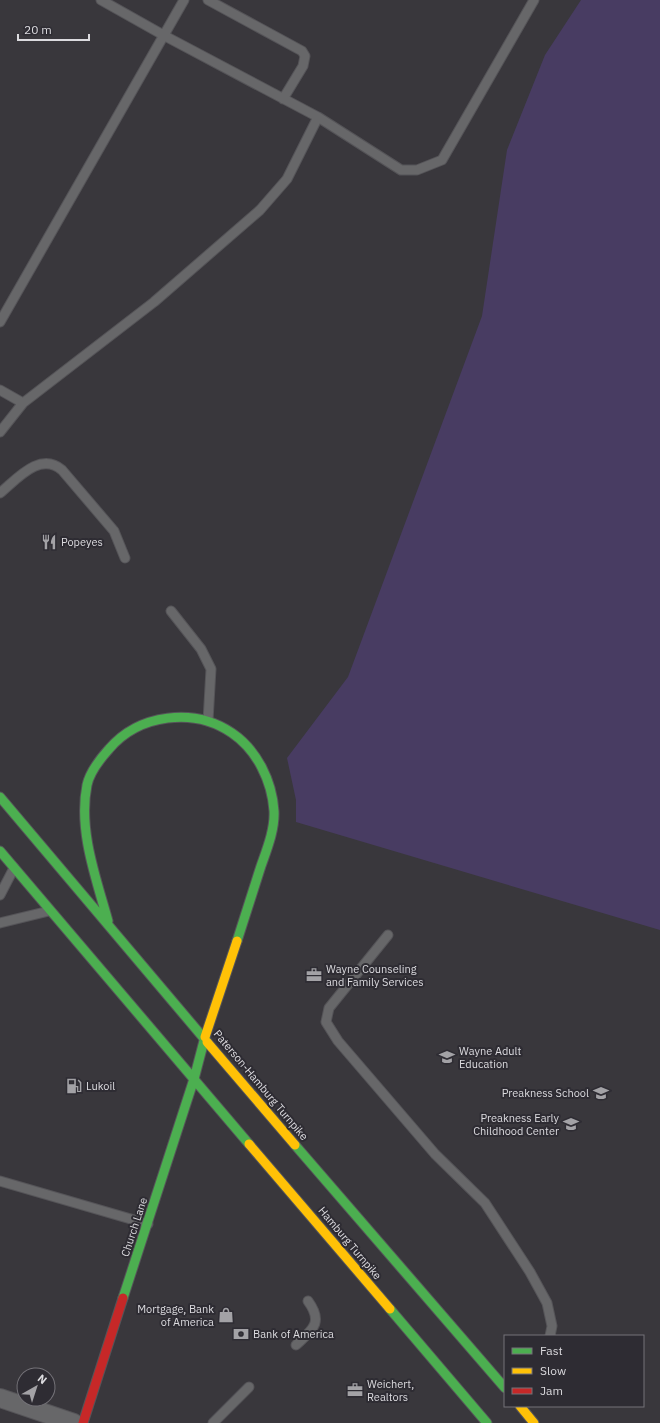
<svg xmlns="http://www.w3.org/2000/svg" width="660" height="1423" viewBox="0 0 660 1423" font-family="'IBM Plex Sans',sans-serif">
  <rect width="100%" height="100%" fill="#39373c"/>
  <path fill="#483c62" d="M 581,0 L 660,0 L 660,930 L 296,822 L 296,800 L 287,758 L 348,677 L 482,316 L 507,150 L 545,55 Z"/>
  <g fill="none" stroke-linecap="round" stroke-linejoin="round">
    <defs>
      <path id="lane" d="M 208,0 L 302,51 L 305,56 L 303,66 L 283,99
        M 318,117 L 401,170 L 417,170 L 442,160 L 534,0
        M 0,322 L 184,0
        M 0,390 L 23,403
        M 0,432 L 23,403 L 154,302 L 260,210 L 287,179 L 318,117 L 165,36 L 101,0
        M 0,493 C 17,479 40,451 62,470 L 114,531 L 125,558
        M 171,611 L 201,649 L 211,669 L 208,721
        M 0,895 L 14,868
        M 0,923 L 49,911
        M 388,935 L 329,1008 L 326,1022 L 338,1041 L 435,1154 L 485,1203 L 530,1272 L 547,1303 L 552,1326 L 550,1336
        M 0,1181 L 148,1224
        M 296,1345 C 312,1330 324,1323 308,1301
        M 213,1423 L 249,1387"/>
      <path id="street" d="M 0,1398 L 74,1423"/>
      <path id="fast" d="M 0,797 L 207,1042
        M 0,851 L 249,1144
        M 108,921 C 96,878 78,830 87,785 C 90,771 100,759 109,749 C 139,714 194,707 232,733 C 257,750 272,781 274,811 C 275,829 267,849 261,866 C 253,891 245,916 237,941
        M 295,1145 L 505,1388
        M 123,1298 L 194,1079 L 205,1037
        M 390,1309 L 487,1423"/>
      <path id="slow" d="M 205,1037 L 237,941
        M 207,1042 L 295,1145
        M 249,1144 L 390,1309
        M 520,1406 L 534,1423"/>
      <path id="jam" d="M 83,1423 L 123,1298"/>
    </defs>
    <use href="#lane" stroke="#555458" stroke-width="11"/>
    <use href="#street" stroke="#555458" stroke-width="20"/>
    <use href="#fast" stroke="#555458" stroke-width="11"/>
    <use href="#slow" stroke="#555458" stroke-width="11"/>
    <use href="#jam" stroke="#555458" stroke-width="11"/>
    <use href="#lane" stroke="#676769" stroke-width="9"/>
    <use href="#street" stroke="#676769" stroke-width="18"/>
    <use href="#fast" stroke="#4caf50" stroke-width="9"/>
    <use href="#slow" stroke="#ffc107" stroke-width="9"/>
    <use href="#jam" stroke="#c62828" stroke-width="9"/>
  </g>
  <defs>
    <symbol id="restaurant-bare" viewBox="-9 -9 18 18"><path d="M-5-6h1v4h1v-4h1v4h1v-4h1v5L-1.5 .5V6h-2V.5L-5-1ZM5-6V6H3V1.5H1.5Q1.5-4 5-6Z" fill="#a3a2a6" stroke="#2e2c33" stroke-width="2.5" paint-order="stroke"/></symbol>
    <symbol id="office-bare" viewBox="-9 -9 18 18"><path d="M-6-3h4V-5.5h4V-3h4V5H-6ZM-1-4.5V-3h2v-1.5ZM-6 0V1H6V0Z" fill="#a3a2a6" stroke="#2e2c33" stroke-width="2.5" paint-order="stroke"/></symbol>
    <symbol id="school-bare" viewBox="-9 -9 18 18"><path d="M0-5L7-2L0 1L-7-2ZM-4 1L0 2.5L4 1V4Q0 6-4 4Z" fill="#a3a2a6" stroke="#2e2c33" stroke-width="2.5" paint-order="stroke"/></symbol>
    <symbol id="fuel-bare" viewBox="-9 -9 18 18"><path d="M-5.5-6h7V0h2V4h1.3V-2.5L3-4.5l.8-.8L6-3V5H2.5V1h-1V6h-7ZM-4.2-4.7v3.2H.2V-4.7Z" fill="#a3a2a6" stroke="#2e2c33" stroke-width="2.5" paint-order="stroke"/></symbol>
    <symbol id="shop-bare" viewBox="-9 -9 18 18"><path d="M-5-2.5h2.3a2.7 3.5 0 0 1 5.4 0H5L5.5 6h-11ZM-1.5-2.5h3a1.5 2.3 0 0 0-3 0Z" fill="#a3a2a6" stroke="#2e2c33" stroke-width="2.5" paint-order="stroke"/></symbol>
    <symbol id="bank-bare" viewBox="-9 -9 18 18"><path d="M-6-4H6V4H-6ZM0-2.3a2.3 2.3 0 1 0 0 4.6a2.3 2.3 0 1 0 0-4.6Z" fill="#a3a2a6" stroke="#2e2c33" stroke-width="2.5" paint-order="stroke"/></symbol>
  </defs>
  <g fill-rule="evenodd">
    <use href="#restaurant-bare" x="38" y="531" width="22" height="22"/>
    <use href="#office-bare" x="303" y="964" width="22" height="22"/>
    <use href="#school-bare" x="436" y="1046" width="22" height="22"/>
    <use href="#fuel-bare" x="63" y="1075" width="22" height="22"/>
    <use href="#school-bare" x="590" y="1082" width="22" height="22"/>
    <use href="#school-bare" x="560" y="1113" width="22" height="22"/>
    <use href="#shop-bare" x="215" y="1304" width="22" height="22"/>
    <use href="#bank-bare" x="230" y="1323" width="22" height="22"/>
    <use href="#office-bare" x="344" y="1379" width="22" height="22"/>
  </g>
  <g text-anchor="middle" dominant-baseline="central" stroke-width="4" stroke-linejoin="round" paint-order="stroke">
    <g font-size="11" fill="#dcdbdf" stroke="#2e2c33" text-anchor="start">
      <text x="61" y="542">Popeyes</text>
      <text x="326" y="969">Wayne Counseling<tspan x="326" dy="13">and Family Services</tspan></text>
      <text x="459" y="1051">Wayne Adult<tspan x="459" dy="13">Education</tspan></text>
      <text x="86" y="1086">Lukoil</text>
      <text x="589" y="1093" text-anchor="end">Preakness School</text>
      <text x="559" y="1118" text-anchor="end">Preakness Early<tspan x="559" dy="13">Childhood Center</tspan></text>
      <text x="214" y="1309" text-anchor="end">Mortgage, Bank<tspan x="214" dy="13">of America</tspan></text>
      <text x="253" y="1334">Bank of America</text>
      <text x="367" y="1384">Weichert,<tspan x="367" dy="13">Realtors</tspan></text>
    </g>
    <g font-size="11" fill="#dcdbdf" stroke="#2e2c33">
      <text transform="translate(261 1085) rotate(50)">Paterson-Hamburg Turnpike</text>
      <text transform="translate(134 1227) rotate(-72)">Church Lane</text>
      <text transform="translate(350 1243) rotate(50)">Hamburg Turnpike</text>
    </g>
  </g>
  <rect x="504" y="1335" width="140" height="72" fill="#2e2c33" stroke="#747278"/>
  <rect x="512" y="1348" width="20" height="6" fill="#4caf50" stroke="#747278"/>
  <text x="540" y="1355" font-size="12" fill="#dcdbdf">Fast</text>
  <rect x="512" y="1368" width="20" height="6" fill="#ffc107" stroke="#747278"/>
  <text x="540" y="1375" font-size="12" fill="#dcdbdf">Slow</text>
  <rect x="512" y="1388" width="20" height="6" fill="#c62828" stroke="#747278"/>
  <text x="540" y="1395" font-size="12" fill="#dcdbdf">Jam</text>
  <g transform="translate(36 1387) rotate(39)"><circle r="19" fill="#2e2c33" stroke="#747278"/>
  <path d="M0-3L7 15L0 10L-7 15Z" fill="#a3a2a6"/>
  <text y="-6" font-size="11" font-weight="bold" text-anchor="middle" fill="#dcdbdf">N</text>
  </g>
  <path d="M18 34v6h71v-6" fill="none" stroke="#dcdbdf" stroke-width="2"/>
  <text x="24" y="34" font-size="12" fill="#dcdbdf" stroke="#2e2c33" stroke-width="3" paint-order="stroke">20 m</text>
</svg>
